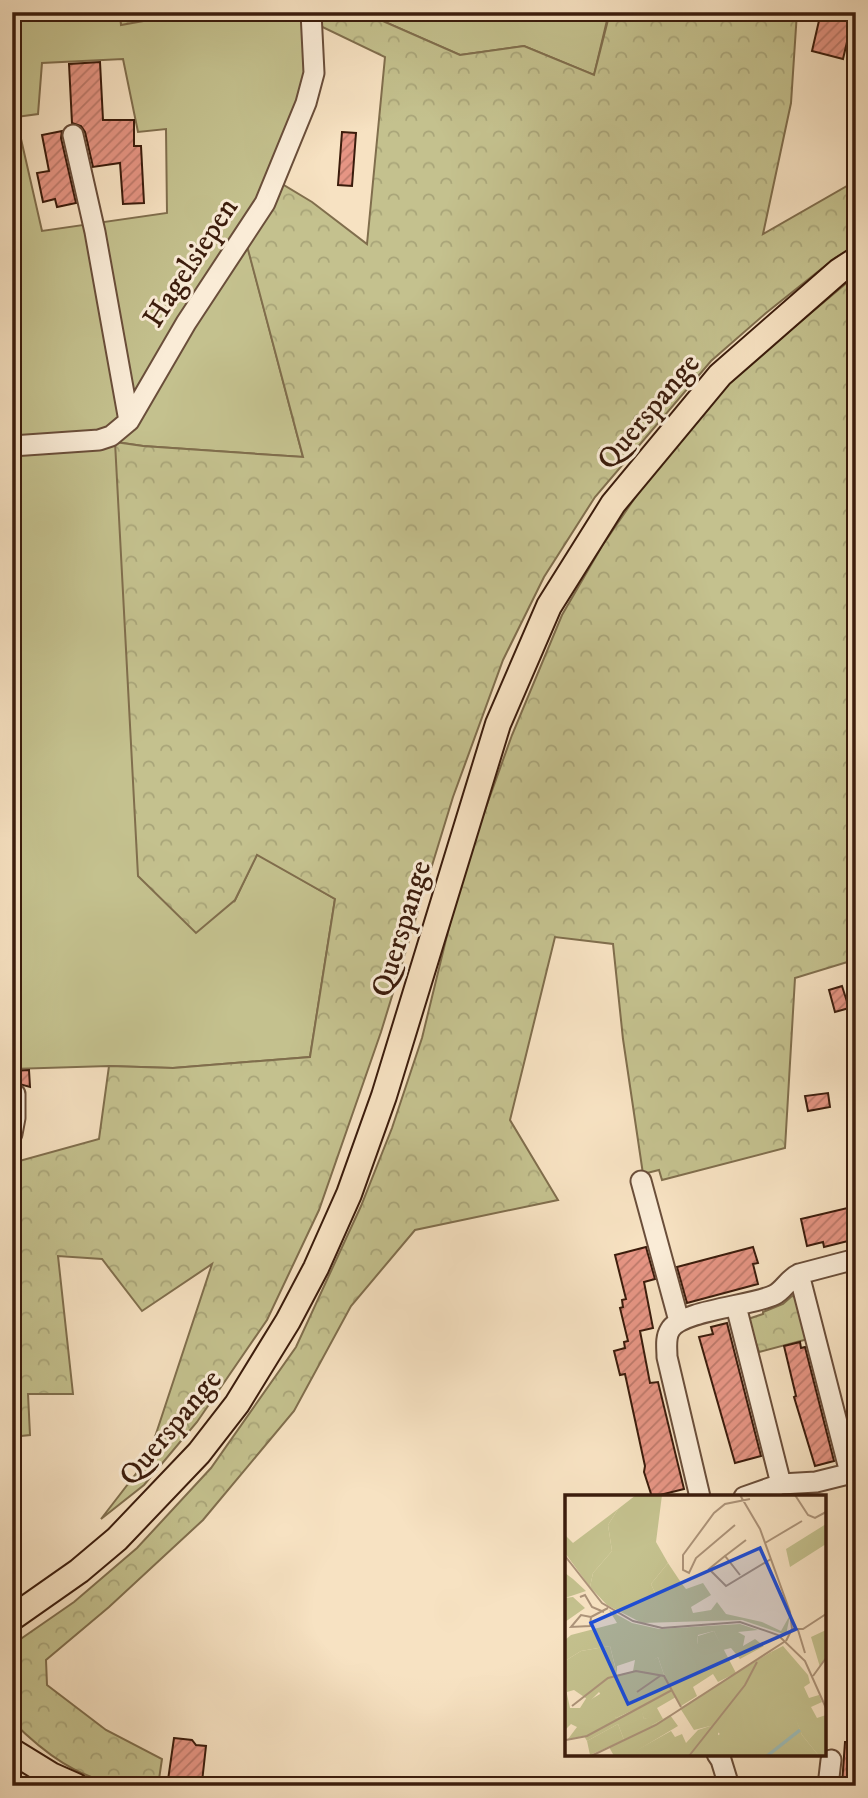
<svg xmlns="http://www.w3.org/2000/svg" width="868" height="1798" viewBox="0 0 868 1798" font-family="'IM FELL DW Pica',serif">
  <defs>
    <pattern id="forest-crowns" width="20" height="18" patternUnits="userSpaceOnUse" patternTransform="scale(1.75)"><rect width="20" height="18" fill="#c4c18e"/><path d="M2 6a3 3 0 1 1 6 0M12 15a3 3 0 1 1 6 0" fill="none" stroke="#a9a579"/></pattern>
    <pattern id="building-hatch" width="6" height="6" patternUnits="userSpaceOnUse" patternTransform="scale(1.75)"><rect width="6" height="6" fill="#e69584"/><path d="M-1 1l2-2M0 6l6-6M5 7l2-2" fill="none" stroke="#bc796a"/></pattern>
  </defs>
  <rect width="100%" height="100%" fill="#f7e2c2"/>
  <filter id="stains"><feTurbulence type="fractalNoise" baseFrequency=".00286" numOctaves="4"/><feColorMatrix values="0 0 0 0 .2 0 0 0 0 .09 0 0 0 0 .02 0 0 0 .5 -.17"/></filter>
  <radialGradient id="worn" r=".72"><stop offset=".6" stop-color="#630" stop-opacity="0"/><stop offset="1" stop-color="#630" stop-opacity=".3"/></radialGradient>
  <path fill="#c4c18e" stroke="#806e4d" stroke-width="2" fill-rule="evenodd" d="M 12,12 L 120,12 L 121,24 L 174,12 L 609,12 L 594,75 L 524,46 L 460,55 L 367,14 L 307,23 L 308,73 L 244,233 L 303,457 L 143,446 L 116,442 L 235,900 L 257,854 L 335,899 L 310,1057 L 173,1068 L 109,1066 L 12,1069 L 12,449 L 115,442 L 123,423 L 107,432 L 12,440 ZM 123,59 L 138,132 L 166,129 L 167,213 L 42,231 L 16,117 L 38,114 L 42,63 Z"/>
  <path fill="url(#forest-crowns)" stroke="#806e4d" stroke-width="2" d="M 120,12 L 175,12 L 171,16 L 121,25 Z
    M 610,12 L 797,12 L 791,103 L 763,234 L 847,186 L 856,185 L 856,246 L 835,258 L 766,313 L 711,361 L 595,497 L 544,577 L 503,660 L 453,797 L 381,1032 L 319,1210 L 267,1320 L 197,1422 L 144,1485 L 101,1519 L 148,1458 L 212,1264 L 142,1311 L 102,1259 L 58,1256 L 73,1394 L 28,1394 L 30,1435 L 12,1437 L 12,1163 L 99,1139 L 109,1066 L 173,1068 L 310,1057 L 335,899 L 257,855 L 235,900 L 196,933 L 138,876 L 115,442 L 143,446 L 303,457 L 246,242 L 277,181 L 312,202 L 367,244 L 385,57 L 312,22 L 367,14 L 460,55 L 524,46 L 594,75 Z
    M 856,275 L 854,960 L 795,978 L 785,1148 L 662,1180 L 659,1170 L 643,1174 L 623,1039 L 613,944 L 555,937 L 510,1120 L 558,1200 L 415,1230 L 351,1306 L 294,1411 L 203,1520 L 109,1607 L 46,1660 L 47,1685 L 106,1730 L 162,1759 L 158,1786 C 147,1786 135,1787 125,1786 C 78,1779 44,1753 12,1721 L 12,1645 L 74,1602 L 137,1548 L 211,1468 L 296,1347 L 361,1206 L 392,1128 L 422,1038 L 462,874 L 512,735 L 562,615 L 602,546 L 667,451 L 730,381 Z
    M 792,1296 L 802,1298 L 808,1339 L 759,1352 L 748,1319 L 763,1314 L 763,1312 L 783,1304 Z"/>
  <path fill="url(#building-hatch)" stroke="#3b1c0c" stroke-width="2" d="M 821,12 L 854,12 L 843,59 L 812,51 Z
    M 100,62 L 103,120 L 134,120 L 134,146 L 141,146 L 144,203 L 123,204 L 120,163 L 93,167 L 85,132 L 81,126 L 72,123 L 69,64 Z
    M 62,131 L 61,138 L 76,203 L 57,207 L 55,199 L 43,202 L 37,173 L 49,171 L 42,135 Z
    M 342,132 L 356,133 L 352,186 L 338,185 Z
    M 842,986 L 849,1008 L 835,1012 L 829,990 Z
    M 29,1070 L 30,1087 L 12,1082 L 12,1071 Z
    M 828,1093 L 830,1107 L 808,1111 L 805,1096 Z
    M 856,1206 L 856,1239 L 824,1247 L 823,1242 L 807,1246 L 801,1219 Z
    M 646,1247 L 655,1279 L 644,1282 L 653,1328 L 640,1331 L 650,1383 L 658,1382 L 684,1489 L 652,1497 L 644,1472 L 645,1466 L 625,1374 L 620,1375 L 614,1351 L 625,1348 L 624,1342 L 628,1341 L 620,1308 L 623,1307 L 622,1300 L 626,1299 L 615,1255 Z
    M 753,1247 L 758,1263 L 753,1264 L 758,1284 L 687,1303 L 677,1267 Z
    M 727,1323 L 761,1456 L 735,1463 L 699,1337 L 713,1334 L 711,1327 Z
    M 800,1342 L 801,1348 L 805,1347 L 834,1461 L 815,1466 L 794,1397 L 796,1396 L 784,1346 Z
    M 174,1738 L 192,1740 L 196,1745 L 206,1746 L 202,1782 L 168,1780 Z
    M 845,1742 L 856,1742 L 856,1786 L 842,1785 Z"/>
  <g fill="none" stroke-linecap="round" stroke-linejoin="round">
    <defs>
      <path id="minor" d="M 73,135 L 95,232 L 129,421
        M 12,446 L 99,440 L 111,436 L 129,421 L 186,323 L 265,203 L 306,103 L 314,73 L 311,12
        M 12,1134 L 15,1118 L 15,1094
        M 641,1181 L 679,1321
        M 799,1274 L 850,1473
        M 736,1306 L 781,1484
        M 700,1497 L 667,1357 C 667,1348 665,1338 670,1330 C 681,1310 752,1306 774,1295 C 784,1290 788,1279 799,1274 L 856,1259
        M 744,1497 L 781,1484 L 816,1482 L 856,1472
        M 717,1754 L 721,1760 L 729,1786
        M 828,1786 L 831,1760"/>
      <path id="major" d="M 12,1618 L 79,1571 L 117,1539 L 199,1453 L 237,1404 L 288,1321 L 316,1268 L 349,1194 L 384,1096 L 498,724 L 549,606 L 613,504 L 720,375 L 839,271 L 856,260
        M 12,1751 L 51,1775 L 76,1786"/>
    </defs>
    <use href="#minor" stroke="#6a4e3a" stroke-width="23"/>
    <use href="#major" stroke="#3b1c0c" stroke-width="28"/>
    <use href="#minor" stroke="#faecd7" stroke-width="19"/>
    <use href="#major" stroke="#f7e2c2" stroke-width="24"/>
  </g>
  <g text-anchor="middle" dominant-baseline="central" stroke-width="6" stroke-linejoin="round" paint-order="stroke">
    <g font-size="30" fill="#3b1c0c" stroke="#faecd7">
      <text transform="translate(191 263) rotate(-57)">Hagelsiepen</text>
      <text transform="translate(649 412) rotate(-50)">Querspange</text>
      <text transform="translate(402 929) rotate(-73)">Querspange</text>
      <text transform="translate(171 1428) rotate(-50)">Querspange</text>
    </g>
  </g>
  <g transform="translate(565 1495)">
    <rect width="261" height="261" fill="#f7e2c2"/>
    <path d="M 53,14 L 43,30 L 47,56 L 28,78 L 25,92 L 0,58 L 0,40 L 8,48 ZM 261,29 L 261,49 L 225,72 L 221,54 ZM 103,68 L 117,89 L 91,100 L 86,89 ZM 0,78 L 8,84 L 21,96 L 0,103 ZM 261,135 L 261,161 L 255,172 L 246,142 ZM 149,136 L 171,178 L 153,187 L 148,179 L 128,192 L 132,201 L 116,211 L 111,202 L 92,213 L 98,224 L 87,230 L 87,222 L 79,224 L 75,212 L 51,223 L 34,197 L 25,206 L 9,195 L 2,197 L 0,166 L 16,156 L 45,151 L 52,180 L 71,176 L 93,162 L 99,180 L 132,150 L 133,141 ZM 218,151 L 243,180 L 245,188 L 239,192 L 244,203 L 254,200 L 257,207 L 246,212 L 252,223 L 261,220 L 261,261 L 254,261 L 237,240 L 210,174 L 206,157 ZM 53,229 L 59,245 L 25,260 L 22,246 ZM 145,231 L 153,235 L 153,244 L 120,261 L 77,261 L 72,255 L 106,236 L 110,242 L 117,239 L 121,248 L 133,235 Z" fill="#c4c18e"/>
    <path d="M 71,0 L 97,0 L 91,47 L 103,68 L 86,89 L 91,100 L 117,89 L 121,94 L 138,88 L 146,100 L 126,112 L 128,118 L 146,115 L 152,107 L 161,119 L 197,127 L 216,136 L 225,120 L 221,140 L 177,125 L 77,128 L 42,110 L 25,92 L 28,78 L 47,56 L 43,30 L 53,14 ZM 8,102 L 20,113 L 0,127 L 0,103 ZM 44,115 L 67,128 L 94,134 L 175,129 L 193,135 L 173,137 L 180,141 L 178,151 L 190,144 L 199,151 L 175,164 L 166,153 L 158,155 L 149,136 L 133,140 L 132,149 L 142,152 L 139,160 L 99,180 L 93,162 L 75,176 L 68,176 L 70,165 L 52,171 L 52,179 L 45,151 L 16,156 L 0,166 L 0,145 L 6,140 L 52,128 ZM 206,157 L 237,240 L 254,261 L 120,261 L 155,239 L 145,231 L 129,235 L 115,213 ZM 0,190 L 5,213 L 15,213 L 22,202 L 25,205 L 50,190 L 60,197 L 44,206 L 51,223 L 76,212 L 79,224 L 87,221 L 87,230 L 105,220 L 113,231 L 73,255 L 77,261 L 49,261 L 44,252 L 59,245 L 53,229 L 22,246 L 19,241 L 3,244 L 12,232 L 6,229 L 0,235 Z" fill="#c4c18e"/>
    <path fill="none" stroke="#9ebdb8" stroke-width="3.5" d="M 202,261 L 235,235"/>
    <path fill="none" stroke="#ac9379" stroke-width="2" d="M 175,0 L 195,34 L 225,117 L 227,134 L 221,146M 230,0 L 243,20 L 250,23 L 261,17M 170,30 L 131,63 L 124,78 L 118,75 L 118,60 L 149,18 L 160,9 L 185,4M 200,48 L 237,26M 0,61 L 37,108 L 68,126 L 97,133 L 175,127 L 213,140 L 240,166 L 261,213M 160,61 L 181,45M 175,80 L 160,61 L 144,74 L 161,91 L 206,64M 15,102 L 20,100 L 27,112 L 39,117M 26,122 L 16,120 L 6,132 L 25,131 L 26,122 L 43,113M 227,134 L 238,134 L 261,119M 233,135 L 240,158M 248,181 L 261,163M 72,197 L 95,181M 7,211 L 43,183 L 71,176 L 99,181 L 116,212M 1,245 L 22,241 L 107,195M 26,261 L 91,230 L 219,147M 124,261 L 180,190 L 192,167"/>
    <path fill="#1d4ed8" fill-opacity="0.15" stroke="#1d4ed8" stroke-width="3.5" d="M 195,53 L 231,134 L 63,209 L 26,128 Z"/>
    <rect width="261" height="261" fill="none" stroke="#3b1c0c" stroke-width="3.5"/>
  </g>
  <rect width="868" height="1798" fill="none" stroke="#f7e2c2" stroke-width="42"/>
  <rect x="14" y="14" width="840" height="1770" fill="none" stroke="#3b1c0c" stroke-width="3.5"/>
  <rect x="21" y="21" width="826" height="1756" fill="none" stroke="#3b1c0c" stroke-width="2"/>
  <rect width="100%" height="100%" filter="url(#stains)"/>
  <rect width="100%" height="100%" fill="url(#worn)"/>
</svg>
